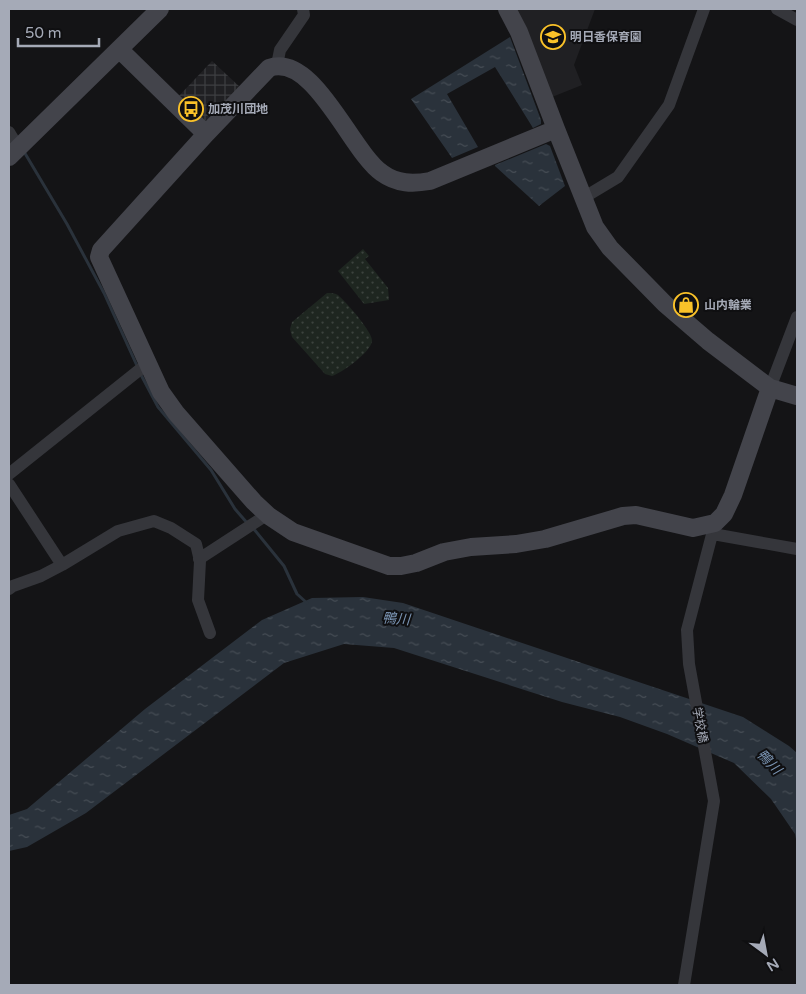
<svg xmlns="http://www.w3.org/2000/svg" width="806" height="994" viewBox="0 0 806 994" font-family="'Varela Round','Noto Sans JP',sans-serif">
  <defs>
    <pattern id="industrial-grid" width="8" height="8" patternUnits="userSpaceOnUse" patternTransform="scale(1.25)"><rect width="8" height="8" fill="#202023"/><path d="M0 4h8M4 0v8" fill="none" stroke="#3d3e41"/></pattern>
    <pattern id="park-dots" width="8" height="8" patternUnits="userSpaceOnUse" patternTransform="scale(1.25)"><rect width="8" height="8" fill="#1e2620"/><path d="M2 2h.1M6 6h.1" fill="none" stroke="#3c433e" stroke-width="1.8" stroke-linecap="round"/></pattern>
    <pattern id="water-ripples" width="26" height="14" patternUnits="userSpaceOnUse" patternTransform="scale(1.25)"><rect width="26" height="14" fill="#2a323b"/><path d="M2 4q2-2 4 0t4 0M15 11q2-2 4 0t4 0" fill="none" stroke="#464d55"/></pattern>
  </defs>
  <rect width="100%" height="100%" fill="#141416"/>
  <path fill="#202023" d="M 510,9 L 595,9 L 574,65 L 582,85 L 547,99 Z"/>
  <path fill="url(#industrial-grid)" d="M 212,61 L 241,88 L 209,120 L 204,121 L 177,98 Z"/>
  <path fill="url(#park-dots)" d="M 363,249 L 369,256 L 365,259 L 388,288 L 389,300 L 364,304 L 338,271 Z
    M 327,293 C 331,293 334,293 338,295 C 345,301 373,332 372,341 C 371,352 342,373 332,376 L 325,374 L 292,337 L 290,329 L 292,322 Z"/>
  <path fill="url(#water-ripples)" d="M 510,37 L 541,120 L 541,124 L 533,128 L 495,67 L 447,94 L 478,147 L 452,158 L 411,99 Z
    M 546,144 L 550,146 L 565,186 L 539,206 L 495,166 L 495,165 Z
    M 363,597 L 403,603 L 743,717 L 789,746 L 797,753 L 797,844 L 795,834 L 771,799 L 734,763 L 667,734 L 620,717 L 562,702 L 394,648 L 344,644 L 284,663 L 86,813 L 27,847 L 9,851 L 9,815 L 27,809 L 145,709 L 262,620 L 312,598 Z"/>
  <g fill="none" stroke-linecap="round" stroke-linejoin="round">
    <path stroke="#2a323b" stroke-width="3" d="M 23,150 L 67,224 L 104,293 L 138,368
      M 140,373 L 158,407 L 211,470 L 235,509 L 248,524
      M 253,528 L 284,566 L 297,594 L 307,603"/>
    <path stroke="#35363b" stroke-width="12" d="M 777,9 L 797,20
      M 277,65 L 280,50 L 304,15 L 303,9
      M 9,132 L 18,147
      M 583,198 L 618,177 L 669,105 L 704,9
      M 770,388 L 797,317
      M 9,474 L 148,363
      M 9,484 L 62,565
      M 713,534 L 797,549
      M 199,559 L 268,514
      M 9,589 L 13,586 L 41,576 L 62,565 L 118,531 L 154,521 L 171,528 L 196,544 L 200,561 L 198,600 L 210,633
      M 684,985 L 714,801 L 689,664 L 687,630 L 715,523"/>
    <path stroke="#43444b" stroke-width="18" d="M 507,9 L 519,32 L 556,129 L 595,227 L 610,248 L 665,304 L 708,341 L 770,388 L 797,396
      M 119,49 L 206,134
      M 556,129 L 430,181 C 413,184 397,184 382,173 C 351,152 314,52 269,68 L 206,134 L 101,250 L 99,257 L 161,392 L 176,413 L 254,502 L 269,516 L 293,532 L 389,566 L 401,566 L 416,563 L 444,552 L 471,547 L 516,544 L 545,539 L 623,516 L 636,515 L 693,528 L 715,523 L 724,514 L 733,495 L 770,388
      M 9,157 L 160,9"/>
  </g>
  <defs>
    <symbol id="school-ring" viewBox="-11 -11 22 22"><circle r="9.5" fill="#0f0f11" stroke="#fac229" stroke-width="1.5"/><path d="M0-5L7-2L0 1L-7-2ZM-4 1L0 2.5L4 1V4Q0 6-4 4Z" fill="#fac229"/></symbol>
    <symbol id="bus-ring" viewBox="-11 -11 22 22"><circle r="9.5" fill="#0f0f11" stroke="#fac229" stroke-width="1.5"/><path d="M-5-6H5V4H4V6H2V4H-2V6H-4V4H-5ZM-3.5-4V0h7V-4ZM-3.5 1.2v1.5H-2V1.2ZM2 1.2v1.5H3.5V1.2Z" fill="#fac229"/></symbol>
    <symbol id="shop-ring" viewBox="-11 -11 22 22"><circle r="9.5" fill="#0f0f11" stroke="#fac229" stroke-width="1.5"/><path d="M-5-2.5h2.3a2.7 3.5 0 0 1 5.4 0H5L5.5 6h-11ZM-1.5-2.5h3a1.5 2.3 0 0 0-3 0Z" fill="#fac229"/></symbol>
  </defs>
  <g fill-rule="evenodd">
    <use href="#school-ring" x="539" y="23" width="28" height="28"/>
    <use href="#bus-ring" x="177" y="95" width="28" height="28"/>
    <use href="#shop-ring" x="672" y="291" width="28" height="28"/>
  </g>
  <g text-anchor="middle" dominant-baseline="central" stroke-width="4" stroke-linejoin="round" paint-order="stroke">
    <g font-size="12" font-weight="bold" fill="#a5aab7" stroke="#0f0f11" text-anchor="start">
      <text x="570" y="37">明日香保育園</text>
      <text x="208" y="109">加茂川団地</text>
      <text x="704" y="305">山内輪業</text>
    </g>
    <g font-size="12" fill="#a5aab7" stroke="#0f0f11">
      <text transform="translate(700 725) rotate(79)">学校橋</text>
    </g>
    <g font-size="14" font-style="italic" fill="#7b95b4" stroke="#0f0f11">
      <text transform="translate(396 619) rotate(4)">鴨川</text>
      <text transform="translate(769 762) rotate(46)">鴨川</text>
    </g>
  </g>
  <rect width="806" height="994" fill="none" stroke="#a5aab7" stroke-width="20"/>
  <g transform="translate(766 954) rotate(148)" stroke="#0f0f11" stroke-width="4" paint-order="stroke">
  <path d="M0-4L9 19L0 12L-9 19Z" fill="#a5aab7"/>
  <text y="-8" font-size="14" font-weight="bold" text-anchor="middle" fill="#a5aab7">N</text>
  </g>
  <path d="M18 38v8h81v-8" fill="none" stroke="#a5aab7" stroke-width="2.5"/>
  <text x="25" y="38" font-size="15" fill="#a5aab7" stroke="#0f0f11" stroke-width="4" paint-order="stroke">50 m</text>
</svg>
